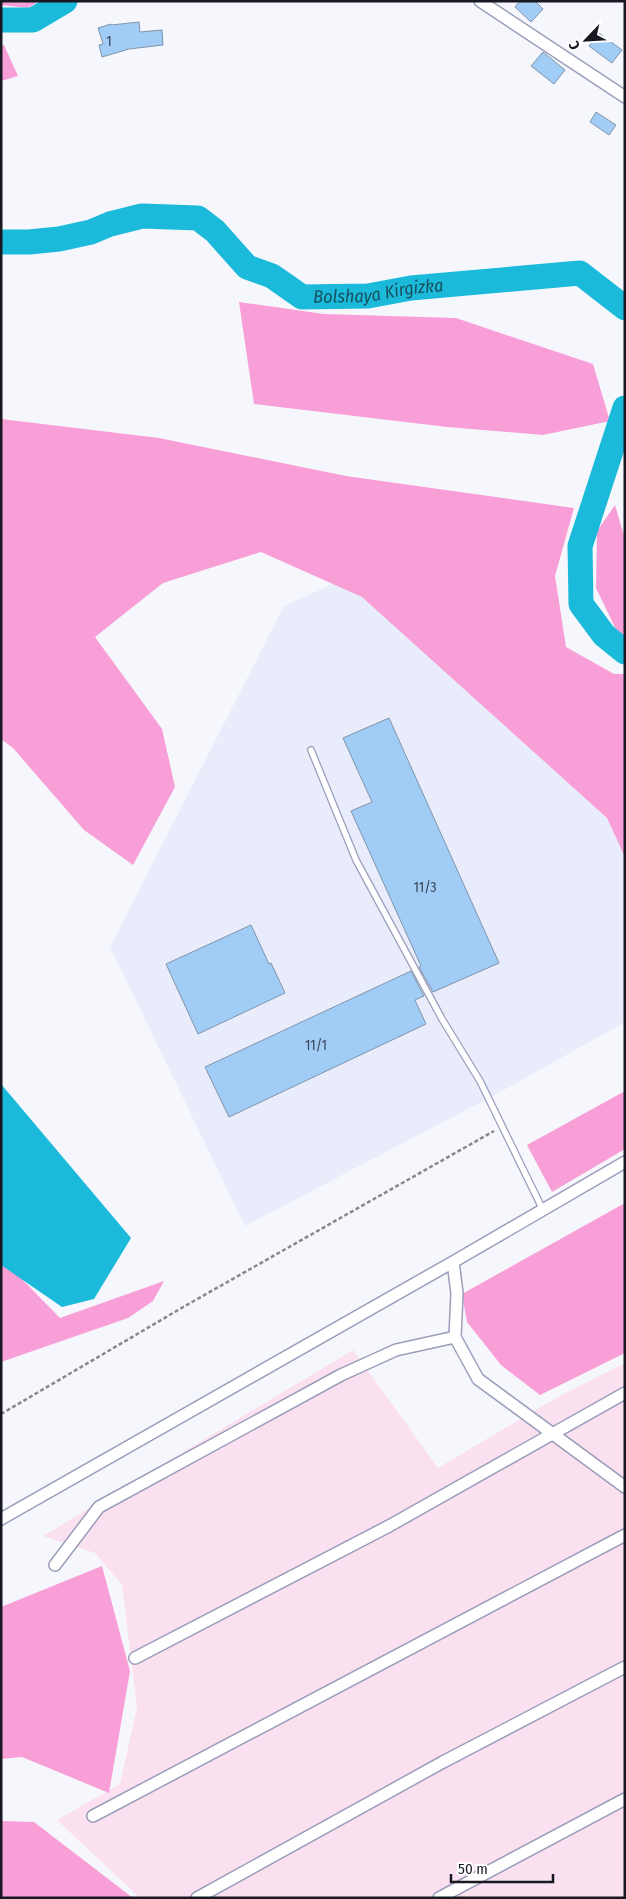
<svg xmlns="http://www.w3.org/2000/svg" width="626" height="1899" viewBox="0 0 626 1899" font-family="'Fira Sans Condensed',sans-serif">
  <rect width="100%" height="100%" fill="#f6f7fd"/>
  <path fill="#e9ecfb" d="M 395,556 L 625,830 L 625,1022 L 504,1090 L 245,1226 L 110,947 L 284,606 Z"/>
  <path fill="#fbe0f0" d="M 353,1350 L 438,1468 L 556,1398 L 625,1363 L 625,1898 L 140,1898 L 57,1820 L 120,1784 L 137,1707 L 122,1585 L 95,1553 L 43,1536 Z"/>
  <path fill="#f89fd7" d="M 1,1 L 39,1 L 28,8 L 1,5 Z
    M 1,45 L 4,45 L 18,76 L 1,81 Z
    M 239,302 L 324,314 L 456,318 L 593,364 L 610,421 L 543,435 L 447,427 L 254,404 Z
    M 1,419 L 159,438 L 346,476 L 574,508 L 555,576 L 566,647 L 614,674 L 625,674 L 625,857 L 607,818 L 362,597 L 261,552 L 163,583 L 95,637 L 162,729 L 175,787 L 133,865 L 84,830 L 13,748 L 1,739 Z
    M 615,505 L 625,539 L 625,643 L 622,642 L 596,588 L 597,531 Z
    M 625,1091 L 625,1149 L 552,1192 L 527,1145 Z
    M 625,1203 L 625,1353 L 540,1395 L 501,1365 L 467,1322 L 462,1294 Z
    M 1,1263 L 11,1268 L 60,1318 L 164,1281 L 153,1301 L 128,1318 L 1,1362 Z
    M 102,1566 L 130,1671 L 109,1793 L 22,1757 L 1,1759 L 1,1607 Z
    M 1,1821 L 34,1822 L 133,1898 L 1,1898 Z"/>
  <path fill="#1bb9da" d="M 1,1084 L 131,1238 L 94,1299 L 62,1307 L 1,1265 Z"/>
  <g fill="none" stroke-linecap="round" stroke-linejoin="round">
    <g stroke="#1bb9da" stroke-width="25">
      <path d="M 1,20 L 33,20 L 65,1"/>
      <path id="s1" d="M 1,242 L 29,242 L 59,239 L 91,232 L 110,224 L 142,216 L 198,218 L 215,231 L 247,267 L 272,276 L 302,297 L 368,296 L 411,288 L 580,273 L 625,308"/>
      <path d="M 625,408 L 580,546 L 581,604 L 604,635 L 625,652"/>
    </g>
  </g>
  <path fill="#a1ccf6" stroke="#7f94aa" d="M 520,1 L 535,1 L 543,9 L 531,22 L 515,7 Z
    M 139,22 L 140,32 L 162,30 L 163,45 L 129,49 L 102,57 L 99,45 L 103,44 L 98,28 L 111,24 L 111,25 Z
    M 599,33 L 622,50 L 612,63 L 589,46 Z
    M 543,52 L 565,70 L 554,84 L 531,66 Z
    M 596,112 L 616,125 L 609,135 L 590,122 Z
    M 389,718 L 499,963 L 433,992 L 419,967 L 421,966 L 351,811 L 372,802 L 343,738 Z
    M 251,925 L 269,964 L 271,963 L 285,993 L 198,1034 L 166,964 Z
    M 411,971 L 424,996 L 415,1000 L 426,1024 L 229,1117 L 205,1067 Z"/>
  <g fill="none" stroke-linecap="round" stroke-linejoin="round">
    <defs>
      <path id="lane" d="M 311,750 L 356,860 L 442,1019 L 480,1081 L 543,1210"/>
      <path id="street" d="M 480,1 L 625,97
        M 453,1262 L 457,1293 L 455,1337 L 478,1379 L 625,1487
        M 1,1519 L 453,1262 L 625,1162
        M 55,1565 L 99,1507 L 341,1375 L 396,1350 L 455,1337
        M 135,1658 L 389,1526 L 625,1393
        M 93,1816 L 625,1535
        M 197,1898 L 443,1762 L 625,1667
        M 439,1898 L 625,1799"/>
    </defs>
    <use href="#lane" stroke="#9b9eba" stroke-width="8"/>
    <use href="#street" stroke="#9b9eba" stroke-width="14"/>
    <path stroke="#86878f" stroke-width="2.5" stroke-dasharray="4 2.5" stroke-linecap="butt" d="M 1,1414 L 185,1306 L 494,1131"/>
    <use href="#lane" stroke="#fff" stroke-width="5.5"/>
    <use href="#street" stroke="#fff" stroke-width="11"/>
  </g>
  <g text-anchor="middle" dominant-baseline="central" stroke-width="4" stroke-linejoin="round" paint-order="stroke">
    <g font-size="14" fill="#3a4557">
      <text x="109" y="41">1</text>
      <text x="425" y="887">11/3</text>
      <text x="316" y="1045">11/1</text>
    </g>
    <g font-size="18" font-style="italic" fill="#17515f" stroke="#fff">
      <text stroke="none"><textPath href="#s1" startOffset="410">Bolshaya Kirgizka</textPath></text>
    </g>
  </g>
  <rect width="626" height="1899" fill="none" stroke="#171822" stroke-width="5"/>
  <g transform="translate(586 40) rotate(245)" stroke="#ffffff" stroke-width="4" paint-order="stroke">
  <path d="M0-4L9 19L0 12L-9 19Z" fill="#171822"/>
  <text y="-8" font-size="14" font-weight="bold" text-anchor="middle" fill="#171822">С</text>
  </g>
  <path d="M451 1874v8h102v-8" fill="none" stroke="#171822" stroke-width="2.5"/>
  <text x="458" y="1874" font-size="15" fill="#171822" stroke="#ffffff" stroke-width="4" paint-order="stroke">50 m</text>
</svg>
